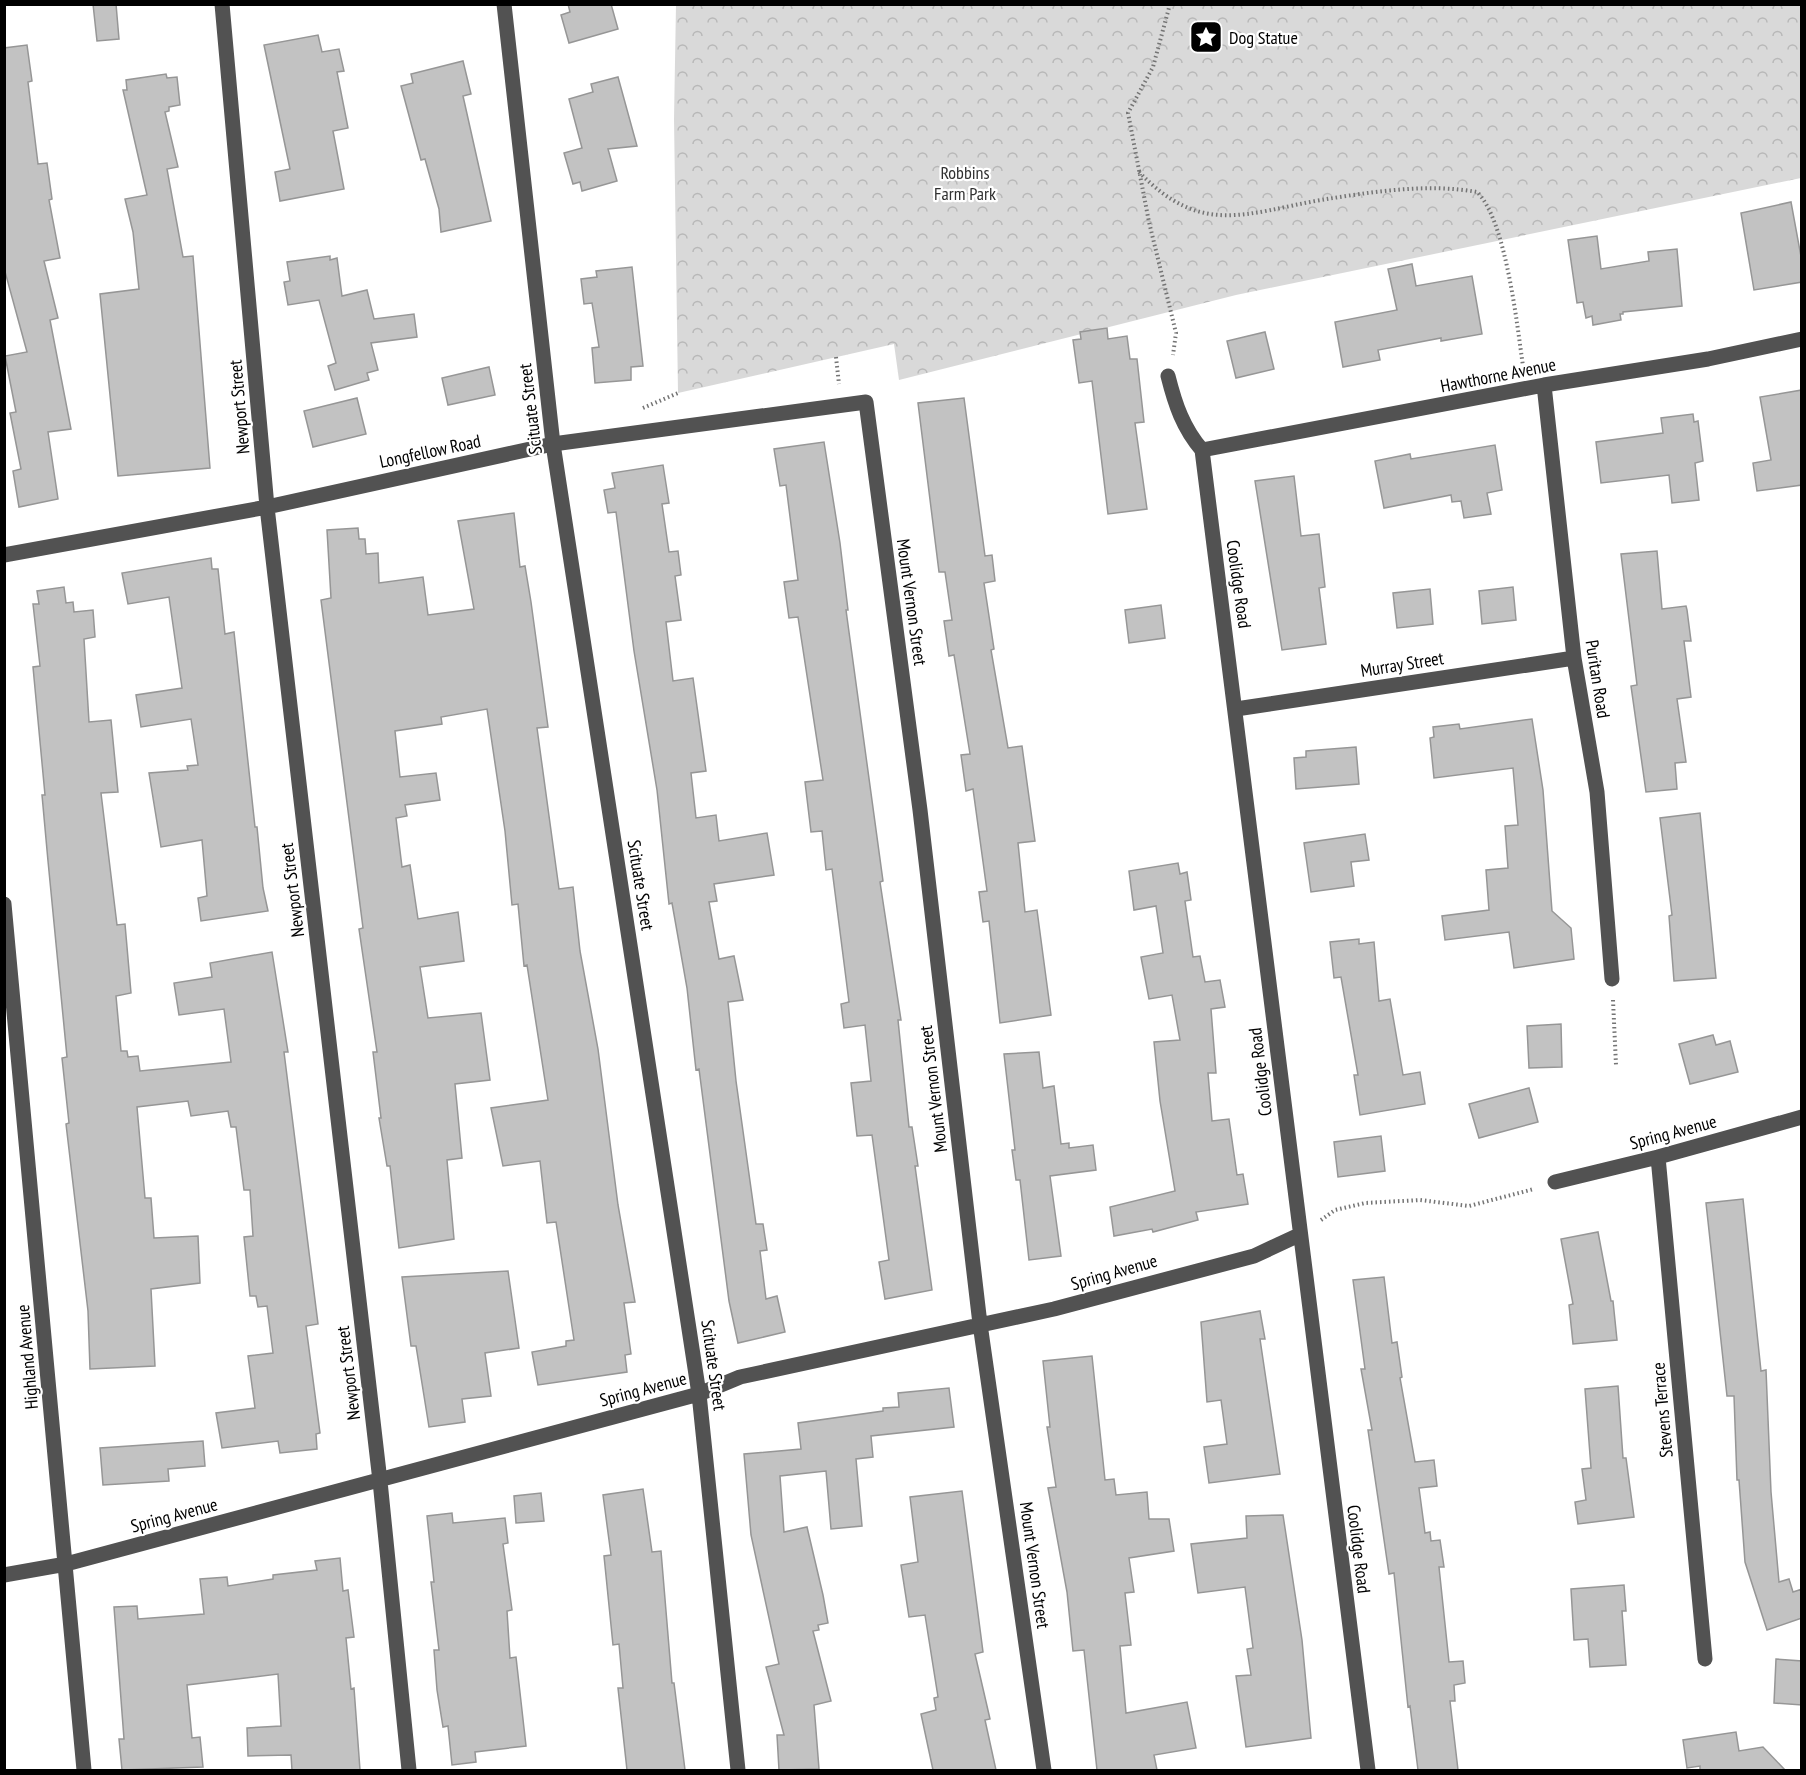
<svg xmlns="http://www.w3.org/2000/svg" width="1806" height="1775" viewBox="0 0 1806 1775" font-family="'PT Sans Narrow',sans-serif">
  <defs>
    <pattern id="park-crowns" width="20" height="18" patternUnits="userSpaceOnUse" patternTransform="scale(1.5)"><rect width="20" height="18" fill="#d9d9d9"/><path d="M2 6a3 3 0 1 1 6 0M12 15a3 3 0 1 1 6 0" fill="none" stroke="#b8b8b8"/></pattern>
  </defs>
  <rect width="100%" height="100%" fill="#fff"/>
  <path fill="url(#park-crowns)" d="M 676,5 L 1801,5 L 1801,178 L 1236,295 L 899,380 L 894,344 L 678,393 L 674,119 Z"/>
  <path fill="#c2c2c2" stroke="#969696" stroke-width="1.5" d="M 93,4 L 116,4 L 119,39 L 97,41 Z
    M 568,4 L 611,4 L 618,29 L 569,43 L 561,15 L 570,12 Z
    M 318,35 L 322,52 L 339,49 L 344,71 L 337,72 L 348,128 L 333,131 L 344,189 L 280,201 L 275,172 L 290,169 L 264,45 Z
    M 27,45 L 32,81 L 28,82 L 38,164 L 47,163 L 52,199 L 49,200 L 60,258 L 44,261 L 58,318 L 50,320 L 71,429 L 48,432 L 58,499 L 19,507 L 13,471 L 21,469 L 10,413 L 16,412 L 5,356 L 27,352 L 4,268 L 4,48 Z
    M 463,61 L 471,94 L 463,96 L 491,221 L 441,232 L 439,209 L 425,159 L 421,160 L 401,86 L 413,83 L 411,74 Z
    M 166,74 L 167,78 L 177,77 L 180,105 L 169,107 L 169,111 L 165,112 L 178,167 L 167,169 L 183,257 L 193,256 L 210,468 L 118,476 L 100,294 L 139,289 L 133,232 L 125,199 L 147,195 L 123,90 L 127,90 L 126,80 Z
    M 618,77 L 637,146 L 608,149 L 617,181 L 582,191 L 580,182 L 573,184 L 564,153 L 582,148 L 569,99 L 593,92 L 591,84 Z
    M 1791,202 L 1802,262 L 1802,282 L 1754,290 L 1741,213 Z
    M 1597,236 L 1601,269 L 1649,261 L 1648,252 L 1677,249 L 1682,306 L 1623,312 L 1623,314 L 1620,314 L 1621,320 L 1593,325 L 1592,316 L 1586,318 L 1583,302 L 1577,303 L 1568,240 Z
    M 330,256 L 330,260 L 337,258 L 342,296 L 367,290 L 374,319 L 414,314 L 417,337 L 371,343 L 378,370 L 367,373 L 369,380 L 335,390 L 328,366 L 336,363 L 319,300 L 288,305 L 284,282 L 290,281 L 287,262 Z
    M 1412,264 L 1416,286 L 1472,276 L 1482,334 L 1441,341 L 1441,338 L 1378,350 L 1380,360 L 1343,367 L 1335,322 L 1397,310 L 1388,269 Z
    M 632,267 L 643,366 L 631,367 L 631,380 L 595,383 L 592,348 L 599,347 L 592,303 L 584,304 L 581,279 L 597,277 L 596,271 Z
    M 1107,328 L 1108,339 L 1127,336 L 1130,359 L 1137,359 L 1144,422 L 1135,423 L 1147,509 L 1108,514 L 1092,381 L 1079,383 L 1073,340 L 1081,339 L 1080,332 Z
    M 1265,332 L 1274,369 L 1236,378 L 1227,341 Z
    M 489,367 L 495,395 L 448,405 L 442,378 Z
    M 1802,390 L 1802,485 L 1757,491 L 1753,463 L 1771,460 L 1760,397 Z
    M 357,398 L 366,434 L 313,447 L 304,411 Z
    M 964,398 L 985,556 L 992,555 L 995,581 L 984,583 L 994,649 L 991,650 L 1008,748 L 1022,746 L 1035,841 L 1018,843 L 1025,912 L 1037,910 L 1051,1015 L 1000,1023 L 989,921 L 983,922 L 979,892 L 987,891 L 973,789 L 966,791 L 961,755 L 970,754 L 954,655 L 949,656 L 944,621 L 952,620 L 945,572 L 939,572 L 918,403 Z
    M 1693,414 L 1694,422 L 1698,421 L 1703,461 L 1695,463 L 1699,500 L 1672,503 L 1669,475 L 1601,483 L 1596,442 L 1663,433 L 1661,418 Z
    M 824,442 L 840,543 L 848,610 L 846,610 L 883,881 L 880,882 L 901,1020 L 898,1020 L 909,1127 L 912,1127 L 918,1166 L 915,1166 L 932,1290 L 885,1299 L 879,1262 L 889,1260 L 872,1135 L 857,1136 L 851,1083 L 871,1081 L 865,1025 L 844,1028 L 841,1004 L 849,1002 L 832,869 L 826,870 L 822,831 L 811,832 L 805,782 L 823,780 L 798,617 L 789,618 L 784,582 L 798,580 L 786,485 L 780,486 L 774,449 Z
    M 1495,445 L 1502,490 L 1487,493 L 1491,514 L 1464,518 L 1461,501 L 1452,502 L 1451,495 L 1384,508 L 1375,461 L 1410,454 L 1411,459 Z
    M 663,465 L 669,503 L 662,504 L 669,552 L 678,551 L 681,575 L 675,576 L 681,620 L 666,622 L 673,681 L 693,678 L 706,771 L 691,773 L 696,818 L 716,815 L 719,841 L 767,833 L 774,875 L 714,884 L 717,901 L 709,902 L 719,959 L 734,956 L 743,1000 L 728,1002 L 736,1081 L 756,1224 L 763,1224 L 767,1250 L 760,1251 L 766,1299 L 777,1296 L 785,1332 L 738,1343 L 729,1301 L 699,1069 L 696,1070 L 687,988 L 672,903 L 669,904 L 657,790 L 634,651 L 616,512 L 608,513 L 604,490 L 615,488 L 612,473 Z
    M 1294,476 L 1301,536 L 1319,534 L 1325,587 L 1319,588 L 1326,644 L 1282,650 L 1255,481 Z
    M 514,513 L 520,567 L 525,566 L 531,602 L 548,727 L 537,728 L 559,889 L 573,887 L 580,951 L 598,1049 L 618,1205 L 635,1302 L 624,1303 L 631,1354 L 625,1355 L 627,1372 L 538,1385 L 532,1352 L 566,1346 L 566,1341 L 574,1340 L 556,1222 L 547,1223 L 540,1161 L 503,1166 L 491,1108 L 548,1100 L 527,965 L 524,966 L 518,904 L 512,905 L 505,831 L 487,709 L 441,717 L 442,724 L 395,731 L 400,777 L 436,773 L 440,800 L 405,805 L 407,816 L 396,818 L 402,867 L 410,865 L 418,919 L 458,912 L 464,961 L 420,967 L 428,1018 L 481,1013 L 490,1080 L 455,1084 L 462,1158 L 447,1160 L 454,1239 L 399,1248 L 390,1166 L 387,1166 L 379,1118 L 381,1118 L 373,1052 L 377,1052 L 359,929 L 363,928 L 321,600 L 331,598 L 327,530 L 358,528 L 359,539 L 365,539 L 366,554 L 378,553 L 379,583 L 423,577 L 428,615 L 474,609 L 458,521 Z
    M 1657,551 L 1662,609 L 1686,606 L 1687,610 L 1691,641 L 1684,641 L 1691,697 L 1677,699 L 1686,762 L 1675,763 L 1677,789 L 1646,792 L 1631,686 L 1637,685 L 1621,554 Z
    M 211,558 L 212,569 L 218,569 L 225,634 L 234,632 L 255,827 L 257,827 L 263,888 L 268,911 L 201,921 L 198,898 L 207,896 L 202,840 L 161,847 L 149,773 L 188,770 L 187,766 L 198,765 L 191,719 L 141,727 L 136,695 L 182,688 L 169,597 L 128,604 L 122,573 Z
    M 64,587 L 66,603 L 73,602 L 74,612 L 93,610 L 95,637 L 84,639 L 89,722 L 111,720 L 118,792 L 101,793 L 117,925 L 125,924 L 131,993 L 116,996 L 121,1051 L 127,1051 L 128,1057 L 138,1056 L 140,1071 L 231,1062 L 224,1009 L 179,1015 L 174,983 L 212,977 L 210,963 L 272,952 L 288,1052 L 284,1052 L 318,1324 L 306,1326 L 320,1433 L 316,1434 L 317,1449 L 280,1453 L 278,1441 L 222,1448 L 216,1413 L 255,1408 L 248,1356 L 273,1353 L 267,1306 L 258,1307 L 256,1296 L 250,1296 L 244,1237 L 253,1236 L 250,1190 L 244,1190 L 236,1127 L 231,1127 L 228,1111 L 191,1116 L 188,1101 L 137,1107 L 145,1198 L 151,1198 L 154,1238 L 198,1236 L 200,1283 L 151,1289 L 155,1366 L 90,1369 L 88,1311 L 66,1124 L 69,1123 L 62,1058 L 67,1057 L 48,861 L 42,795 L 45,795 L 33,667 L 40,666 L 33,604 L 39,604 L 37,591 Z
    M 1513,587 L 1516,620 L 1482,624 L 1479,591 Z
    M 1430,589 L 1433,624 L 1397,628 L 1393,593 Z
    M 1161,605 L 1165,638 L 1129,643 L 1125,610 Z
    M 1532,719 L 1543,790 L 1552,911 L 1571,928 L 1574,959 L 1514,968 L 1509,932 L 1445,940 L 1442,916 L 1489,910 L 1486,870 L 1508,868 L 1505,826 L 1518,825 L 1513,768 L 1434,778 L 1430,738 L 1434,737 L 1433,727 L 1459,724 L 1460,729 Z
    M 1356,747 L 1359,784 L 1296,789 L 1294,758 L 1306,757 L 1306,751 Z
    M 1700,813 L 1716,978 L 1674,981 L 1669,916 L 1672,915 L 1660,818 Z
    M 1365,834 L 1369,860 L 1351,862 L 1354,886 L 1311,892 L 1304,843 Z
    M 1178,863 L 1180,874 L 1187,872 L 1191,900 L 1185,901 L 1193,957 L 1200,956 L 1205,982 L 1220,980 L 1225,1007 L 1211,1009 L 1216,1073 L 1208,1073 L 1212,1121 L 1229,1119 L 1237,1175 L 1243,1174 L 1248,1204 L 1196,1212 L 1198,1220 L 1153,1232 L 1152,1229 L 1114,1236 L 1110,1207 L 1175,1191 L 1160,1101 L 1154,1042 L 1180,1040 L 1172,995 L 1149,999 L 1141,957 L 1163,953 L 1156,906 L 1134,910 L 1129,871 Z
    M 1359,939 L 1359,944 L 1374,942 L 1379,1001 L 1390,999 L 1403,1075 L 1420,1072 L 1425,1104 L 1360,1115 L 1354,1075 L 1358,1075 L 1341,977 L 1334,978 L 1330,942 Z
    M 1561,1024 L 1562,1067 L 1529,1068 L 1527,1026 Z
    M 1713,1035 L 1716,1045 L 1730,1041 L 1738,1072 L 1690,1084 L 1679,1044 Z
    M 1039,1052 L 1043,1088 L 1054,1086 L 1061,1144 L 1069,1143 L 1069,1148 L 1093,1145 L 1096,1170 L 1050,1176 L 1061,1256 L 1029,1260 L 1020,1180 L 1016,1180 L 1012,1150 L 1015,1150 L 1004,1054 Z
    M 1529,1088 L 1538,1122 L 1479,1138 L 1469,1104 Z
    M 1381,1136 L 1385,1171 L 1338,1177 L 1334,1142 Z
    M 1743,1199 L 1761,1371 L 1766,1370 L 1771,1492 L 1779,1582 L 1789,1579 L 1793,1592 L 1802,1589 L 1802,1618 L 1767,1630 L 1745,1562 L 1739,1480 L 1737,1480 L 1734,1396 L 1727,1396 L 1706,1203 Z
    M 1598,1232 L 1611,1301 L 1613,1301 L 1617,1340 L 1573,1344 L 1569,1305 L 1573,1304 L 1561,1239 Z
    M 508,1271 L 519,1348 L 485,1353 L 491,1396 L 462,1399 L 465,1422 L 429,1427 L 416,1346 L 411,1346 L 402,1277 Z
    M 1384,1277 L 1392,1343 L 1397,1342 L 1402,1377 L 1400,1378 L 1415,1462 L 1434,1460 L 1437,1486 L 1419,1488 L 1425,1533 L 1430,1532 L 1431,1541 L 1440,1540 L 1444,1567 L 1439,1567 L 1449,1662 L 1463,1661 L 1465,1683 L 1454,1685 L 1455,1701 L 1450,1701 L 1458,1770 L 1418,1770 L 1410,1706 L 1408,1707 L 1394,1573 L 1389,1574 L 1368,1430 L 1372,1430 L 1361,1369 L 1365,1369 L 1353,1280 Z
    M 1260,1311 L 1265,1339 L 1260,1339 L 1280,1474 L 1209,1483 L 1204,1447 L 1227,1444 L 1221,1400 L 1207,1402 L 1201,1322 Z
    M 1092,1356 L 1105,1480 L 1114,1479 L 1116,1495 L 1147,1492 L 1149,1519 L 1169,1519 L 1174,1551 L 1129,1558 L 1134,1592 L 1125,1593 L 1131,1645 L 1120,1646 L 1126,1713 L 1187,1702 L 1196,1748 L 1154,1755 L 1157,1770 L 1097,1770 L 1084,1650 L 1073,1651 L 1067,1592 L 1048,1488 L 1056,1487 L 1047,1427 L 1050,1427 L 1043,1361 Z
    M 1618,1386 L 1623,1458 L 1626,1458 L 1634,1517 L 1578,1524 L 1575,1502 L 1586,1500 L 1582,1469 L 1591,1468 L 1585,1389 Z
    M 949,1388 L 954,1427 L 871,1436 L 873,1457 L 856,1459 L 862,1526 L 831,1529 L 826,1471 L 780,1476 L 784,1532 L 807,1527 L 823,1595 L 828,1623 L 818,1625 L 819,1630 L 813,1631 L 831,1701 L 814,1705 L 819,1769 L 779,1770 L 777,1735 L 784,1735 L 766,1667 L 779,1664 L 751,1535 L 744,1454 L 801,1449 L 798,1423 L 883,1411 L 883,1408 L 899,1407 L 898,1393 Z
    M 203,1441 L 205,1466 L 168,1469 L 169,1481 L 103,1485 L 100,1448 Z
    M 643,1489 L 652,1552 L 661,1551 L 672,1683 L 674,1683 L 685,1770 L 627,1770 L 618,1688 L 623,1688 L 619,1644 L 613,1645 L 604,1556 L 611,1555 L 603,1495 Z
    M 962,1491 L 983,1652 L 975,1654 L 990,1719 L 985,1720 L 996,1770 L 933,1770 L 921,1714 L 936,1710 L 934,1698 L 938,1697 L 925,1615 L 909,1617 L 901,1565 L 918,1562 L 910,1497 Z
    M 541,1493 L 544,1521 L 516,1523 L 514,1496 Z
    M 452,1513 L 453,1523 L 505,1518 L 508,1543 L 503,1544 L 512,1610 L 507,1611 L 510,1658 L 516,1657 L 526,1746 L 475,1752 L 476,1762 L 452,1765 L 448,1726 L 443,1727 L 437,1690 L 434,1650 L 439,1650 L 431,1582 L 434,1582 L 427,1516 Z
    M 1283,1515 L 1302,1640 L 1311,1738 L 1246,1747 L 1236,1676 L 1251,1675 L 1247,1649 L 1253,1648 L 1245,1587 L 1198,1593 L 1191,1544 L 1247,1538 L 1246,1516 Z
    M 340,1558 L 343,1591 L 348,1590 L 354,1637 L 346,1638 L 351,1689 L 354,1688 L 360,1770 L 292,1770 L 291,1755 L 248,1756 L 247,1728 L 281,1726 L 278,1674 L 187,1685 L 192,1738 L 200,1737 L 203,1767 L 122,1770 L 119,1739 L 124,1739 L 114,1607 L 137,1606 L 138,1619 L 204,1614 L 200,1579 L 227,1577 L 228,1586 L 273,1579 L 273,1575 L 317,1570 L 315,1561 Z
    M 1624,1585 L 1626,1611 L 1622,1611 L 1626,1665 L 1590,1667 L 1588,1639 L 1574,1640 L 1571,1589 Z
    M 1776,1659 L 1802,1661 L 1802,1705 L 1774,1703 Z
    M 1736,1732 L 1739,1751 L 1763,1747 L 1785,1770 L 1700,1770 L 1700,1766 L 1687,1768 L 1683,1740 Z"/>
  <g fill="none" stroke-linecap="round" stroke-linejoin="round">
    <path stroke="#747474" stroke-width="4" stroke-dasharray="1.5 3" stroke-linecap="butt" d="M 1170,4 L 1153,67 L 1128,113 L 1149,222 L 1176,333 L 1173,355
      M 1139,172 C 1201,237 1246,213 1321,200 C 1370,192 1428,183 1477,192 C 1506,220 1517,325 1523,366
      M 836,357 L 839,384
      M 643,408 L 678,393
      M 1613,1000 L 1616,1065
      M 1321,1220 L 1335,1210 L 1365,1203 L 1420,1200 L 1469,1206 L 1534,1189"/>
    <path stroke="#525252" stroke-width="15" d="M 222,4 L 267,507 L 380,1481 L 409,1770
      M 504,4 L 553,444 L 699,1394 L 738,1770
      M 1168,376 C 1175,404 1183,428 1202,450 L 1368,1770
      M 1544,385 L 1574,658 L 1597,792 L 1612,979
      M 1202,450 L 1544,385 L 1708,359 L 1802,339
      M 4,555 L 267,507 L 553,444 L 866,402 L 920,810 L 980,1324 L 1044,1770
      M 1236,709 L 1574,658
      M 4,904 L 84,1770
      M 1658,1157 L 1705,1659
      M 1555,1182 L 1658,1157 L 1802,1117
      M 4,1575 L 66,1564 L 699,1394 L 740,1377 L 1054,1309 L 1254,1256 L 1299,1235"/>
  </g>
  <defs>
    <symbol id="sight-square" viewBox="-11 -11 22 22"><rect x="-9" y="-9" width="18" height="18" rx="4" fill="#000" stroke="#fff"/><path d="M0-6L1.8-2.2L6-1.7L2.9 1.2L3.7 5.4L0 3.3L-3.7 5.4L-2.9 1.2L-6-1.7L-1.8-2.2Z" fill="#fff"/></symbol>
  </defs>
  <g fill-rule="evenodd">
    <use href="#sight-square" x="1187" y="18" width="38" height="38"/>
  </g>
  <g text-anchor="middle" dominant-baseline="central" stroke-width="4.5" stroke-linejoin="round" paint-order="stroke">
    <g font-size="18" fill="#000" stroke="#fff" text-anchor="start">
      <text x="1229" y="37">Dog Statue</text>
    </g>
    <g font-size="18" fill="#303030" stroke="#fff">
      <text x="965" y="172">Robbins<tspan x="965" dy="21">Farm Park</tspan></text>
    </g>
    <g font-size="18" fill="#000" stroke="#fff">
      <text transform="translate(1498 375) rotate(-11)">Hawthorne Avenue</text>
      <text transform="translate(239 407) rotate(-95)">Newport Street</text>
      <text transform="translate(530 409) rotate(-97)">Scituate Street</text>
      <text transform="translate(430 451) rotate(-12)">Longfellow Road</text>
      <text transform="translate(1239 584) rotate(82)">Coolidge Road</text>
      <text transform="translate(912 602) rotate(82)">Mount Vernon Street</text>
      <text transform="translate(1402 664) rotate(-9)">Murray Street</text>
      <text transform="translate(1598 679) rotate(81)">Puritan Road</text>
      <text transform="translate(641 885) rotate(81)">Scituate Street</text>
      <text transform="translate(292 890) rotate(-97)">Newport Street</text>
      <text transform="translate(1260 1072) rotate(-97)">Coolidge Road</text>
      <text transform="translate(933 1089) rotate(-97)">Mount Vernon Street</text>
      <text transform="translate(1673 1132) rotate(-15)">Spring Avenue</text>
      <text transform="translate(1114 1272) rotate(-16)">Spring Avenue</text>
      <text transform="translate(27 1357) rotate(-95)">Highland Avenue</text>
      <text transform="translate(714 1365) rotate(82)">Scituate Street</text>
      <text transform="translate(348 1373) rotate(-97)">Newport Street</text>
      <text transform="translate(643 1389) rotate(-15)">Spring Avenue</text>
      <text transform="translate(1662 1410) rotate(-95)">Stevens Terrace</text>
      <text transform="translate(174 1515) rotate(-15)">Spring Avenue</text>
      <text transform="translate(1359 1549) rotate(83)">Coolidge Road</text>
      <text transform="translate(1035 1565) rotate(82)">Mount Vernon Street</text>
    </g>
  </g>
  <rect width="1806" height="1775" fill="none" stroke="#000000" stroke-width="12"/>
</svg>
